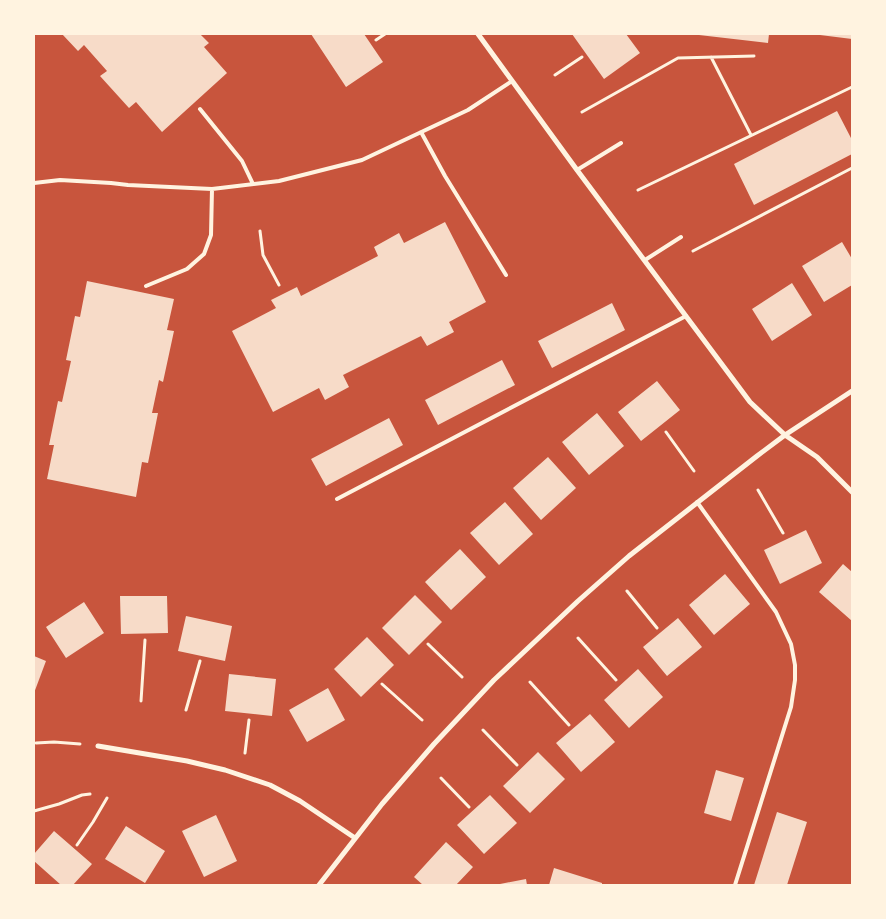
<svg xmlns="http://www.w3.org/2000/svg" width="886" height="919" viewBox="0 0 886 919" font-family="'Open Sans',sans-serif">
  <rect width="100%" height="100%" fill="#c8553d"/>
  <path fill="#f7dbc8" d="M 62,34 L 200,34 L 209,43 L 204,47 L 227,73 L 162,132 L 136,102 L 129,108 L 100,76 L 107,71 L 84,45 L 78,51 Z
    M 311,34 L 364,34 L 383,62 L 346,87 Z
    M 572,34 L 626,34 L 640,53 L 604,79 Z
    M 699,34 L 769,34 L 768,43 L 699,35 Z
    M 820,34 L 852,34 L 852,39 L 820,35 Z
    M 837,111 L 852,140 L 852,154 L 754,205 L 734,164 Z
    M 445,222 L 486,302 L 449,322 L 454,332 L 427,346 L 421,336 L 343,375 L 349,387 L 325,400 L 319,388 L 273,412 L 232,331 L 276,308 L 271,300 L 297,287 L 301,296 L 378,256 L 374,247 L 399,233 L 404,243 Z
    M 842,242 L 852,259 L 852,285 L 824,302 L 802,266 Z
    M 87,281 L 174,299 L 167,330 L 174,331 L 163,382 L 159,380 L 152,413 L 158,413 L 148,463 L 142,462 L 136,497 L 47,479 L 54,445 L 49,445 L 58,401 L 62,402 L 71,361 L 66,360 L 75,316 L 80,317 Z
    M 792,283 L 812,315 L 772,341 L 752,309 Z
    M 612,303 L 625,330 L 552,368 L 538,341 Z
    M 502,360 L 515,385 L 438,425 L 425,400 Z
    M 657,381 L 680,410 L 641,441 L 618,412 Z
    M 597,413 L 624,446 L 589,475 L 562,442 Z
    M 389,418 L 403,445 L 326,486 L 311,459 Z
    M 548,457 L 576,488 L 541,520 L 513,488 Z
    M 505,502 L 533,534 L 499,565 L 470,533 Z
    M 806,530 L 822,563 L 780,584 L 764,550 Z
    M 460,549 L 486,577 L 451,610 L 425,582 Z
    M 843,564 L 852,572 L 852,621 L 819,592 Z
    M 725,574 L 750,604 L 714,635 L 689,605 Z
    M 415,595 L 442,622 L 409,655 L 382,628 Z
    M 120,596 L 167,596 L 168,633 L 121,634 Z
    M 84,602 L 104,633 L 66,658 L 46,627 Z
    M 186,616 L 232,626 L 225,661 L 178,651 Z
    M 678,618 L 702,647 L 667,676 L 643,647 Z
    M 367,637 L 394,665 L 361,697 L 334,669 Z
    M 34,656 L 46,661 L 34,693 Z
    M 638,669 L 663,697 L 629,728 L 604,700 Z
    M 229,674 L 276,679 L 272,716 L 225,711 Z
    M 328,688 L 345,720 L 307,742 L 289,710 Z
    M 590,714 L 615,742 L 581,772 L 556,743 Z
    M 538,752 L 565,779 L 530,813 L 503,786 Z
    M 716,770 L 744,778 L 731,821 L 704,813 Z
    M 490,795 L 517,823 L 484,854 L 457,825 Z
    M 777,812 L 807,822 L 787,885 L 754,885 Z
    M 216,815 L 237,861 L 204,877 L 182,831 Z
    M 126,826 L 165,851 L 145,883 L 105,859 Z
    M 54,831 L 92,864 L 73,885 L 61,885 L 34,861 L 34,854 Z
    M 446,842 L 473,867 L 456,885 L 423,885 L 414,877 Z
    M 554,868 L 602,883 L 602,885 L 549,885 Z
    M 526,879 L 527,885 L 501,885 L 500,884 Z"/>
  <g fill="none" stroke-linecap="round" stroke-linejoin="round">
    <path stroke="#fff3e0" stroke-width="3" d="M 376,40 L 385,34
      M 711,57 L 751,135
      M 555,75 L 582,57
      M 582,112 L 678,58 L 754,56
      M 638,190 L 852,87
      M 260,231 L 263,255 L 279,285
      M 693,251 L 852,168
      M 666,432 L 694,471
      M 758,490 L 783,533
      M 627,591 L 657,628
      M 578,638 L 616,680
      M 428,644 L 462,677
      M 530,682 L 569,725
      M 382,684 L 422,720
      M 141,701 L 145,640
      M 186,710 L 200,661
      M 483,730 L 517,765
      M 36,743 L 54,742 L 80,744
      M 245,753 L 249,720
      M 441,778 L 469,807
      M 34,811 L 59,804 L 82,795 L 90,794
      M 77,845 L 93,822 L 107,798"/>
    <path stroke="#fff3e0" stroke-width="4" d="M 200,109 L 242,161 L 253,184
      M 421,132 L 445,176 L 506,275
      M 577,170 L 621,143
      M 34,183 L 60,180 L 111,183 L 128,185 L 212,189 L 279,181 L 362,160 L 468,110 L 512,81
      M 645,260 L 681,237
      M 146,286 L 187,269 L 204,254 L 211,235 L 212,189
      M 337,499 L 686,316
      M 697,502 L 776,612 L 791,644 L 795,665 L 795,680 L 791,707 L 735,885"/>
    <path stroke="#fff3e0" stroke-width="5" d="M 478,34 L 577,170 L 750,402 L 785,435 L 817,457 L 852,492
      M 98,746 L 187,761 L 225,770 L 270,785 L 300,801 L 355,838
      M 319,885 L 382,804 L 434,744 L 494,680 L 578,601 L 629,556 L 757,456 L 785,435 L 852,391"/>
  </g>
  <rect width="886" height="919" fill="none" stroke="#fff3e0" stroke-width="70"/>
</svg>
